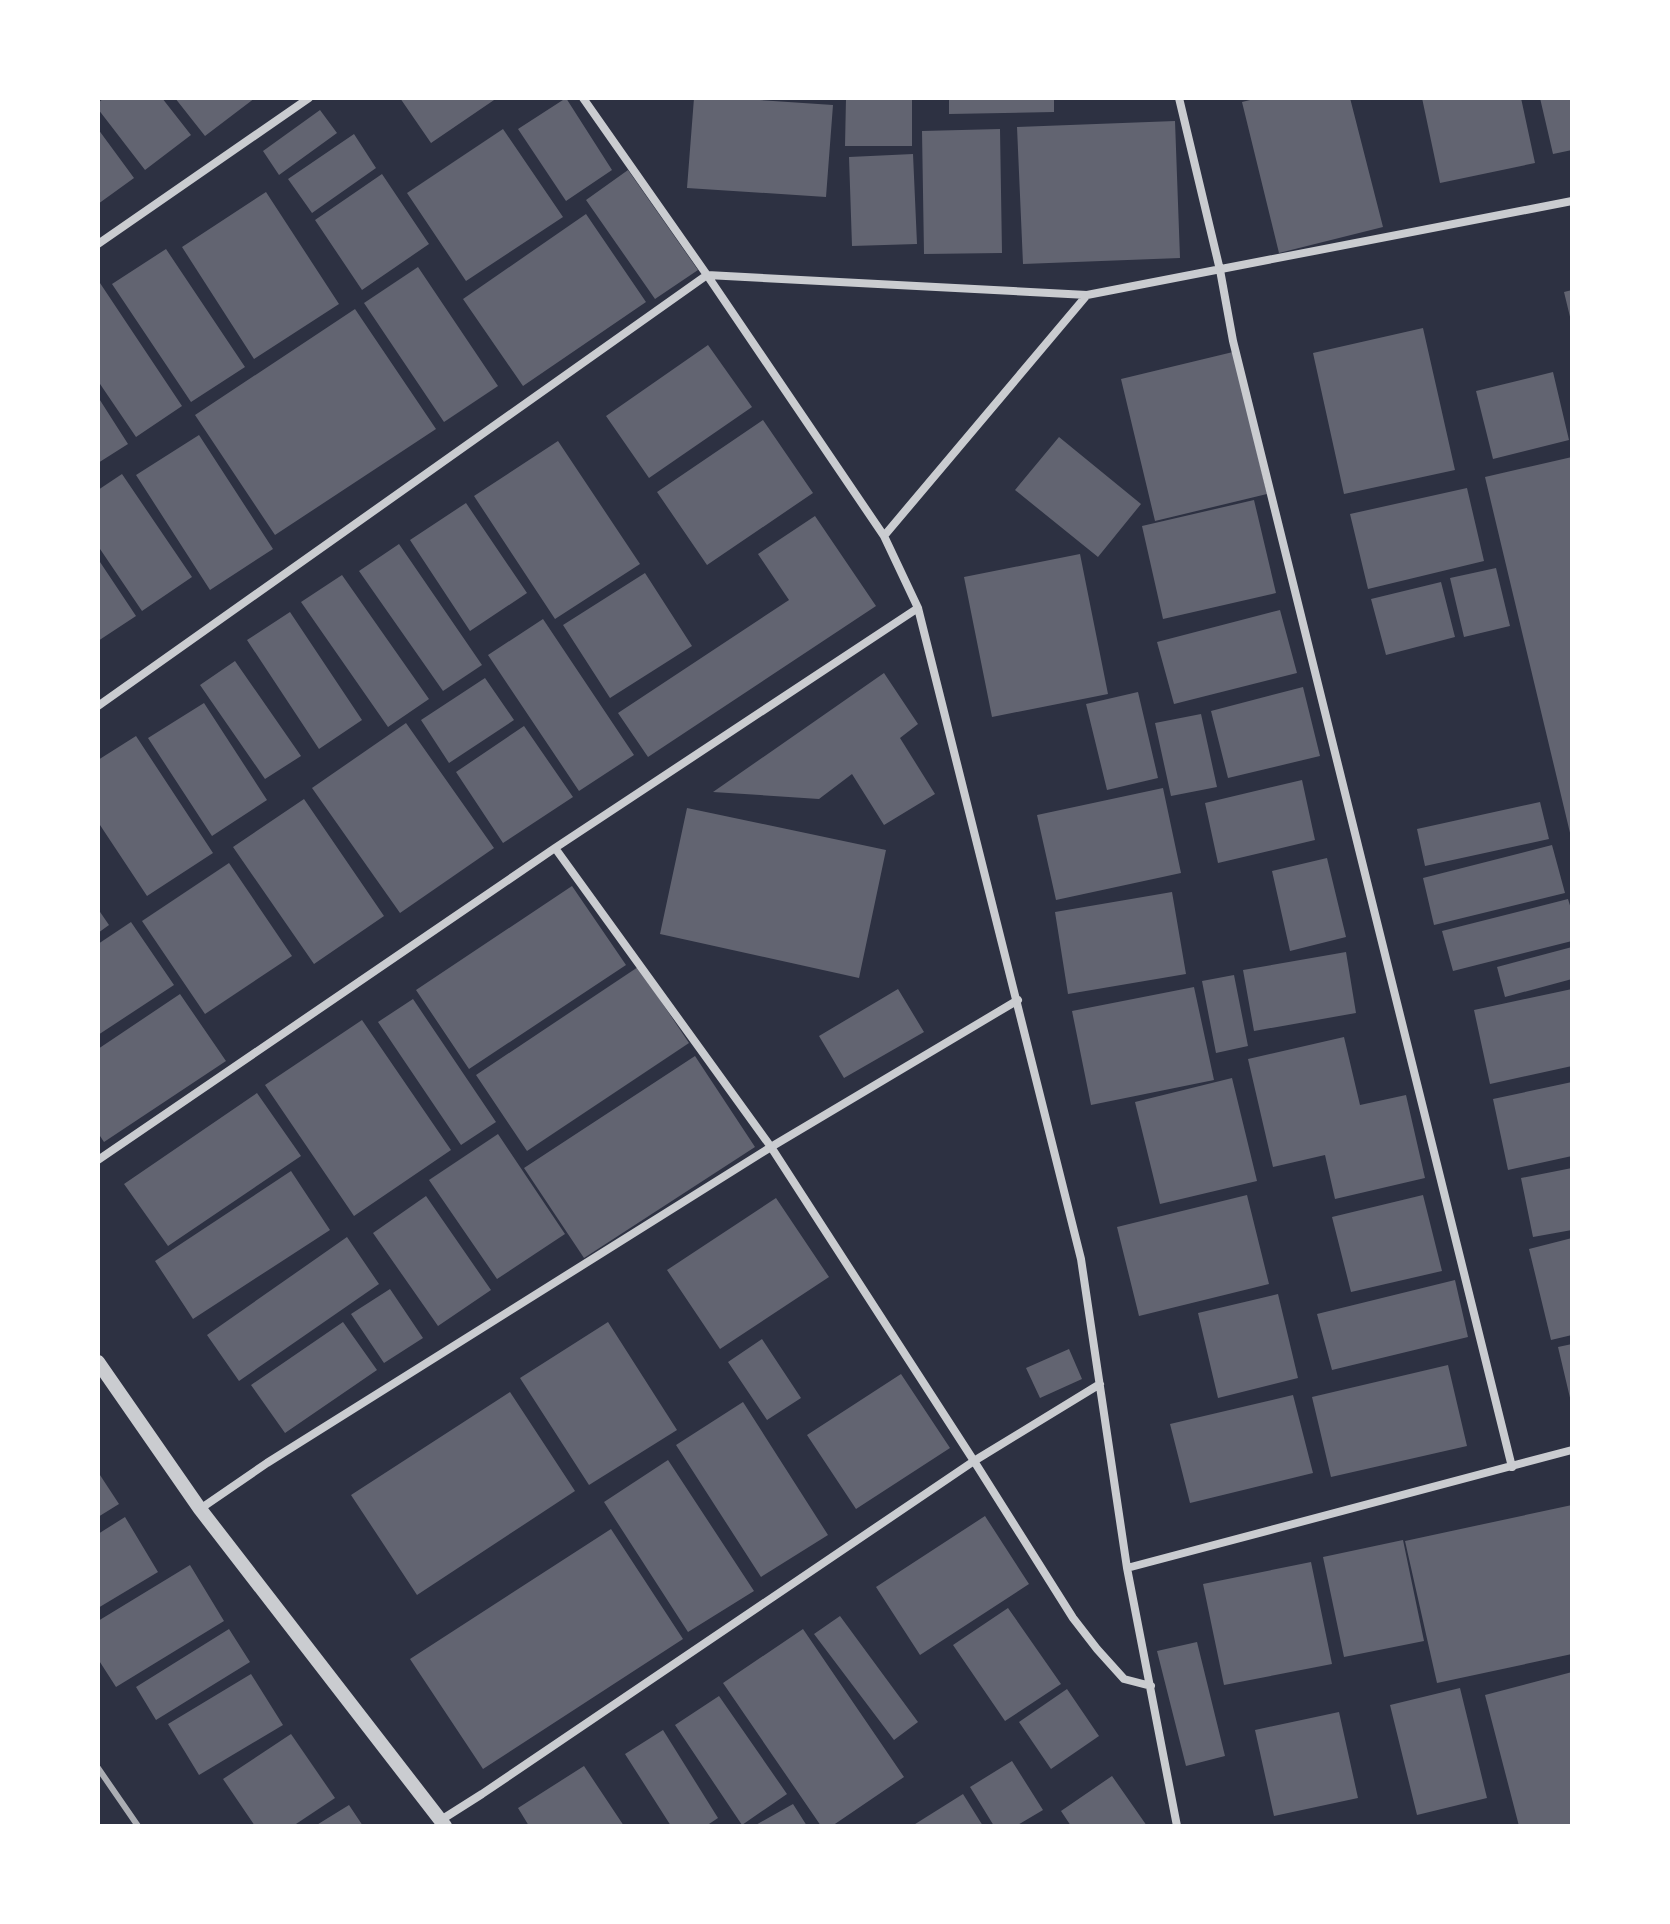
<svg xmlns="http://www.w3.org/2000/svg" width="1670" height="1924" viewBox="0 0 1670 1924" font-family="'Roboto Condensed',sans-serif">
  <rect width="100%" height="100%" fill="#2d3142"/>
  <path fill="#626471" d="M 104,98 L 162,98 L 191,135 L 145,170 L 98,109 L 98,103 Z
    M 175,98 L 255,98 L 205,136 Z
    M 400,98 L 497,98 L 431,143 Z
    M 566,98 L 612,170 L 566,201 L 518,129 Z
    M 694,98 L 730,98 L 833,105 L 826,197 L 687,188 Z
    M 846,98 L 912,98 L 912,146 L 845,146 Z
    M 949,98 L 1054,98 L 1054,112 L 949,114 Z
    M 1258,98 L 1350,98 L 1383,227 L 1279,253 L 1242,102 Z
    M 1422,98 L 1521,98 L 1535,163 L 1440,183 Z
    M 1540,98 L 1572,98 L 1572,150 L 1553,154 Z
    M 320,110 L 337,133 L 279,175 L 263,151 Z
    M 1175,121 L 1180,258 L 1023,264 L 1017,127 Z
    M 98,129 L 134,178 L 98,204 Z
    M 503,129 L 563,217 L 466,281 L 407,193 Z
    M 1000,129 L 1002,253 L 924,254 L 922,131 Z
    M 354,134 L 376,168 L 312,213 L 288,179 Z
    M 913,154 L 917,244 L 852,246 L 849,157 Z
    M 628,170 L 698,270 L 655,299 L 586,200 Z
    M 382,174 L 429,244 L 362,290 L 315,220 Z
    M 266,192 L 339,304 L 254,359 L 182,247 Z
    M 586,214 L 646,302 L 523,386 L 463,299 Z
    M 166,249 L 245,367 L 191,402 L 112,284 Z
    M 418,267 L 498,386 L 444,422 L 364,303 Z
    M 98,280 L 182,406 L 136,437 L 98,381 Z
    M 1572,290 L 1572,321 L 1571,321 L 1564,292 Z
    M 355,309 L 436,429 L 275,535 L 195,415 Z
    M 1423,328 L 1455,470 L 1344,494 L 1313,353 Z
    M 708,345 L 752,407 L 649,478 L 606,416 Z
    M 1233,352 L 1267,494 L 1155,521 L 1121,379 Z
    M 1553,372 L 1569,440 L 1493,459 L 1476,391 Z
    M 98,397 L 128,444 L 98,463 Z
    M 763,420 L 813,493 L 707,565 L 657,492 Z
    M 199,435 L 273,549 L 210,590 L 136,475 Z
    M 1059,437 L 1141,504 L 1098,557 L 1015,490 Z
    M 558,441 L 640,564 L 555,619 L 474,496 Z
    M 1572,457 L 1572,837 L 1571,837 L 1485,477 Z
    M 122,474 L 192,577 L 142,611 L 98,546 L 98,490 Z
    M 1467,488 L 1484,561 L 1368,589 L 1350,514 Z
    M 1254,500 L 1276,593 L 1163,619 L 1142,526 Z
    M 466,503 L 527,593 L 470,631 L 410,540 Z
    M 815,516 L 876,606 L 648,757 L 618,713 L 789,600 L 758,554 Z
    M 399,544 L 482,665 L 443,691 L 359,571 Z
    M 1080,554 L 1108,694 L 992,717 L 964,577 Z
    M 98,559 L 136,616 L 98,641 Z
    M 1496,568 L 1510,626 L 1464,637 L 1450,578 Z
    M 645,573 L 692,646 L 610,698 L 563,625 Z
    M 342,575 L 429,699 L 388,727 L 301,602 Z
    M 1441,582 L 1455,637 L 1386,655 L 1371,599 Z
    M 1280,610 L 1297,673 L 1174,704 L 1157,642 Z
    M 290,612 L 362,720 L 319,749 L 247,640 Z
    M 543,619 L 634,755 L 579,791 L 488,655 Z
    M 235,661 L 301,756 L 265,779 L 200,685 Z
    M 884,673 L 918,724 L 900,738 L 935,794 L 884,825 L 852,774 L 819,799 L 713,792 Z
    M 485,678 L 514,720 L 449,763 L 421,720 Z
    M 1303,687 L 1320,756 L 1228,778 L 1211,711 Z
    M 1138,692 L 1158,778 L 1107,790 L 1086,704 Z
    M 204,703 L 267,800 L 212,836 L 148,738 Z
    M 1201,714 L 1217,787 L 1171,796 L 1155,723 Z
    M 406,723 L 494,848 L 400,913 L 312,788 Z
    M 524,726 L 573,797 L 503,843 L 456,772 Z
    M 136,736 L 213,853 L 147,896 L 98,822 L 98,760 Z
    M 1302,780 L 1315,840 L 1218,863 L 1205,803 Z
    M 1163,788 L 1181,873 L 1056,900 L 1037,815 Z
    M 304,799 L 384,916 L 314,964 L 233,847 Z
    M 1540,802 L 1549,839 L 1425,866 L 1417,829 Z
    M 687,808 L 886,850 L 859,978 L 660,934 Z
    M 1552,845 L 1565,893 L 1434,925 L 1423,878 Z
    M 1327,858 L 1346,937 L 1290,951 L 1272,871 Z
    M 229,863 L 292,956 L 205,1014 L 142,921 Z
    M 572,886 L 626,965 L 469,1069 L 416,990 Z
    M 1172,892 L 1186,974 L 1068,994 L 1055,912 Z
    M 1568,899 L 1572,912 L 1572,941 L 1453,971 L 1442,931 Z
    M 98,909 L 109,925 L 98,933 Z
    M 131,922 L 174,985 L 98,1035 L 98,944 Z
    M 1572,947 L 1572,979 L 1505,997 L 1497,967 Z
    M 1346,952 L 1356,1013 L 1254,1031 L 1243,970 Z
    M 638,967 L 689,1043 L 527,1151 L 476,1075 Z
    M 1234,975 L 1248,1046 L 1216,1053 L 1202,981 Z
    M 1194,987 L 1214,1080 L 1091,1105 L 1072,1011 Z
    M 898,989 L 924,1032 L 844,1078 L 819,1036 Z
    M 1572,989 L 1572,1066 L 1490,1084 L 1474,1010 Z
    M 180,994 L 226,1061 L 104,1142 L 98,1133 L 98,1049 Z
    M 413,999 L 496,1122 L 461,1145 L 378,1022 Z
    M 362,1020 L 451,1150 L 354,1216 L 265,1085 Z
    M 1344,1037 L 1360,1105 L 1406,1095 L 1425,1178 L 1335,1199 L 1325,1155 L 1273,1167 L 1248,1059 Z
    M 695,1056 L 755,1147 L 584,1258 L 524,1168 Z
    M 1232,1078 L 1257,1181 L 1160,1204 L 1135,1102 Z
    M 1572,1082 L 1572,1156 L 1508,1170 L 1493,1099 Z
    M 257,1093 L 301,1156 L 168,1246 L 124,1184 Z
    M 498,1134 L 565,1234 L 497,1279 L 429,1180 Z
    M 1572,1168 L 1572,1230 L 1533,1237 L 1521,1178 Z
    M 291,1171 L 330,1230 L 193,1319 L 155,1261 Z
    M 1247,1195 L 1269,1284 L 1139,1316 L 1117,1227 Z
    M 1423,1195 L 1442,1271 L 1351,1292 L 1332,1217 Z
    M 426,1196 L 491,1290 L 438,1326 L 373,1233 Z
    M 776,1198 L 829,1277 L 720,1349 L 667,1270 Z
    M 347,1237 L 379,1284 L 239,1381 L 207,1335 Z
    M 1572,1238 L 1572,1335 L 1551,1340 L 1529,1249 Z
    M 1455,1280 L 1468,1337 L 1332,1370 L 1317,1314 Z
    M 390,1289 L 423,1338 L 384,1363 L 351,1314 Z
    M 1278,1294 L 1298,1378 L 1218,1398 L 1198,1313 Z
    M 343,1322 L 377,1370 L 285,1433 L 251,1385 Z
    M 608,1322 L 677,1430 L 589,1485 L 520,1378 Z
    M 762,1339 L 801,1398 L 767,1420 L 728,1362 Z
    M 1572,1344 L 1572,1402 L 1571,1402 L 1558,1347 Z
    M 1069,1349 L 1082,1379 L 1040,1398 L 1026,1368 Z
    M 1448,1365 L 1467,1446 L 1331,1477 L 1312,1397 Z
    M 901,1374 L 950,1448 L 856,1509 L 807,1435 Z
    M 510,1392 L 575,1491 L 417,1595 L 351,1495 Z
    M 1293,1395 L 1313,1473 L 1190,1503 L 1170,1424 Z
    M 743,1402 L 828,1535 L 761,1577 L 676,1445 Z
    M 668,1460 L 754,1591 L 688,1632 L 604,1502 Z
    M 98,1472 L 119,1504 L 98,1517 Z
    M 1572,1505 L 1572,1654 L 1437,1683 L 1405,1541 Z
    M 985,1516 L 1029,1584 L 920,1655 L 876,1587 Z
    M 125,1517 L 158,1572 L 98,1608 L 98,1534 Z
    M 611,1529 L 683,1639 L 483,1769 L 410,1659 Z
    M 1403,1540 L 1424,1641 L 1344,1657 L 1323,1557 Z
    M 1311,1562 L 1332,1664 L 1224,1685 L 1203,1584 Z
    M 190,1565 L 224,1621 L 116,1687 L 98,1659 L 98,1621 Z
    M 1008,1608 L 1061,1684 L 1005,1721 L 953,1645 Z
    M 840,1616 L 918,1722 L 894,1740 L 814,1634 Z
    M 229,1629 L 250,1662 L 156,1720 L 136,1687 Z
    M 803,1629 L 904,1777 L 832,1826 L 821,1826 L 723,1683 Z
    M 1197,1642 L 1225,1756 L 1186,1766 L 1157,1651 Z
    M 1572,1672 L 1572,1826 L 1519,1826 L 1485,1695 Z
    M 251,1674 L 283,1725 L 199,1775 L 168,1724 Z
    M 1460,1688 L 1487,1798 L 1417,1815 L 1390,1705 Z
    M 1067,1689 L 1099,1736 L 1051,1769 L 1019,1722 Z
    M 719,1696 L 787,1794 L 742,1825 L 675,1725 Z
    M 1339,1712 L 1358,1798 L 1274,1816 L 1255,1730 Z
    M 663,1730 L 718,1818 L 706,1826 L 671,1826 L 625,1754 Z
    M 291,1734 L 335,1798 L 293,1826 L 255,1826 L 223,1779 Z
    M 1012,1761 L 1043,1810 L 1016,1826 L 994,1826 L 970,1787 Z
    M 584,1766 L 624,1826 L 529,1826 L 518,1808 Z
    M 1112,1776 L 1147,1826 L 1071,1826 L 1061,1811 Z
    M 963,1794 L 983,1826 L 912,1826 Z
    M 793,1804 L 807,1826 L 754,1826 Z
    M 349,1805 L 363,1826 L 315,1826 Z"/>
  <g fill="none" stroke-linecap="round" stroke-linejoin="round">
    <path stroke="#caccd0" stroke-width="8" d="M 583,98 L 707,275 L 884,536 L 918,608 L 1081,1259 L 1127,1568 L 1177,1826
      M 1179,98 L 1220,270 L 1233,341 L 1512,1467
      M 98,244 L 309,98
      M 884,536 L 1087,295 L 1572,201
      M 98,706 L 707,275 L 1087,295
      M 555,848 L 771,1147 L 974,1461 L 1073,1618 L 1097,1649 L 1124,1679 L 1151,1686
      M 98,1160 L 555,848 L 918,608
      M 200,1509 L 267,1463 L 771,1147 L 1018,1000
      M 1127,1568 L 1572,1450
      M 441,1820 L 482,1794 L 974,1461 L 1100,1384"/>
    <path stroke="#caccd0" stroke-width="14" d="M 98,1362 L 200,1509 L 445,1826"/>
    <path stroke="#abadb3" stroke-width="6" d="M 98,1768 L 138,1826"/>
  </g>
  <rect width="1670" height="1924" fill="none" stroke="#ffffff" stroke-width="200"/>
</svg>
